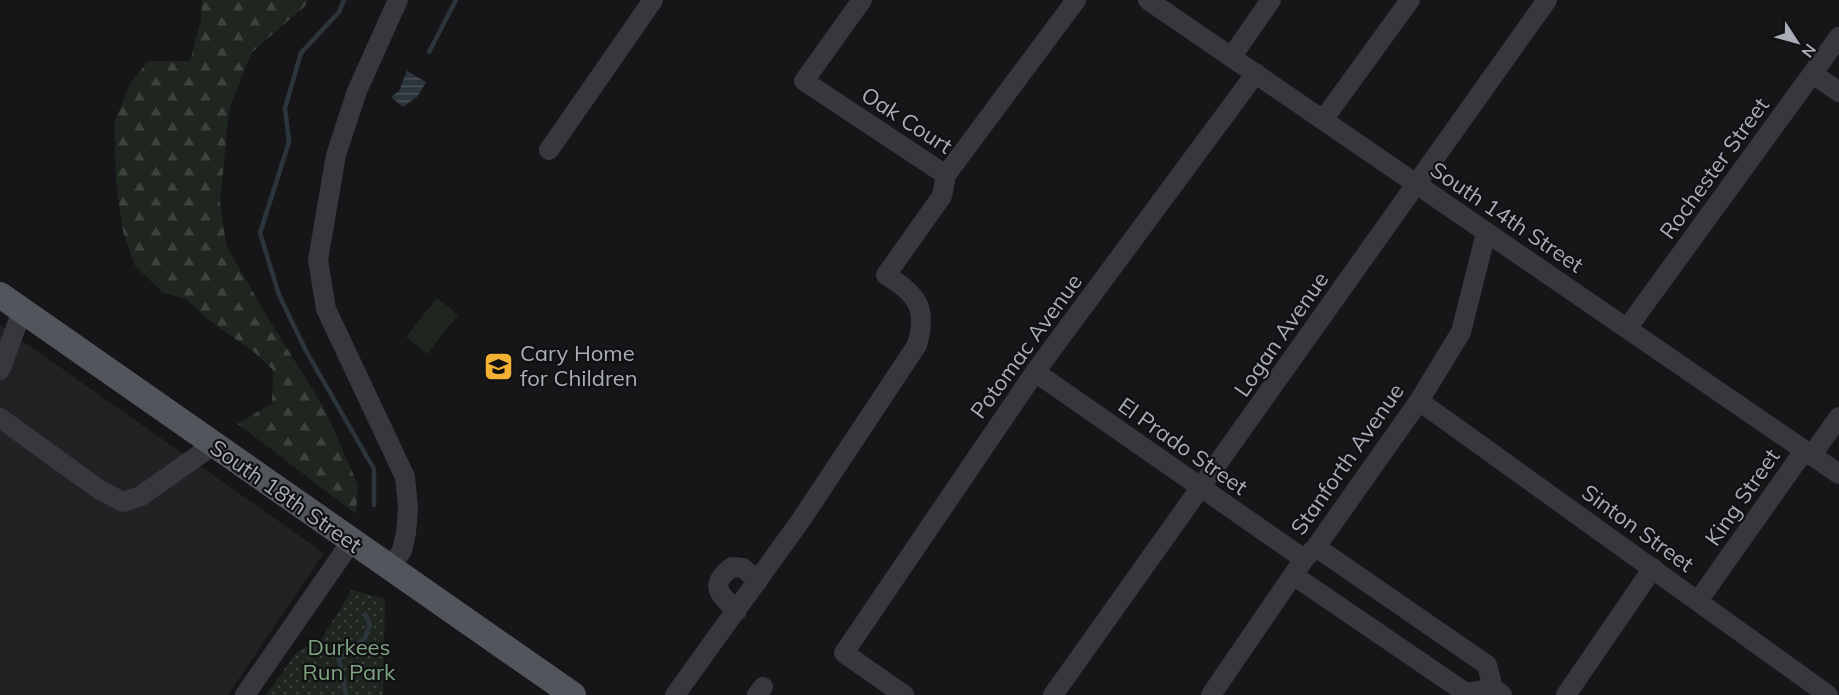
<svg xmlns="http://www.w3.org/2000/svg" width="1839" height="695" viewBox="0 0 1839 695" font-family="Mulish,sans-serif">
  <defs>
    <pattern id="forest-firs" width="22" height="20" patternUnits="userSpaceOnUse" patternTransform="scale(1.5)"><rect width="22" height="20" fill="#1e261f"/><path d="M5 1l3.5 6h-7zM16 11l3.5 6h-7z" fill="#3c433d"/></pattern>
    <pattern id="park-dots" width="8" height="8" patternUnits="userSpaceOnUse" patternTransform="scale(1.5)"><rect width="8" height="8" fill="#1e261f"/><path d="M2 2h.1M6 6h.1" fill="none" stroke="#3c433d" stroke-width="1.8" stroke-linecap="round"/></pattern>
    <pattern id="water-rules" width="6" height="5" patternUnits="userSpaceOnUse" patternTransform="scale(1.5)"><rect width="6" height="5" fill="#2c353c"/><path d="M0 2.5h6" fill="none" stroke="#485056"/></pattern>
  </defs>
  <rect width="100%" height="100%" fill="#161618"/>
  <path fill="#222225" d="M 0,325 L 324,553 L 228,695 L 0,695 Z"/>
  <path fill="url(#forest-firs)" d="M 202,0 L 308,0 L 305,6 L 251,53 L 229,110 L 220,201 L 226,245 L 266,315 L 323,406 L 358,485 L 356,514 L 238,424 L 272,403 L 273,370 L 254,352 L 207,319 L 186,299 L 163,293 L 135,266 L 123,231 L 116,182 L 114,123 L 130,84 L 148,61 L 190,61 L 201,20 Z"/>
  <path fill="url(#park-dots)" d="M 352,590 L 385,599 L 383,695 L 266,695 L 297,652 L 322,638 Z"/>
  <path fill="#1e261f" d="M 437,298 L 458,315 L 427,354 L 406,337 Z"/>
  <path fill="url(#water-rules)" d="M 407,71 L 426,82 L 418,96 L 403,107 L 391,97 L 399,91 Z"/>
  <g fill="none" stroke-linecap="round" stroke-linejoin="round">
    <path stroke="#2c353c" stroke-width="4.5" d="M 344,0 L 339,12 L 301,53 L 285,108 L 289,142 L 260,233 L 279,295 L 306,351 L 374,469 L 374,505
      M 429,52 L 456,0
      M 346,695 L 339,659 L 365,638 L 370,625 L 365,614"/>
    <path stroke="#37383d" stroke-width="20" d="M 862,0 L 804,81 L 946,175 L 1076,0
      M 1148,0 L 1839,474
      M 1232,56 L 1271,0
      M 1813,74 L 1839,92
      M 1323,120 L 1410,0
      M 549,150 L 653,0
      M 1628,327 L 1839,37
      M 0,370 L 22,311
      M 1035,372 L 1304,559
      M 1419,401 L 1828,695
      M 0,418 L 100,490 L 123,502 L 141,496 L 213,445
      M 1811,456 L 1839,417
      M 1316,547 L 1487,665 L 1493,688 L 1502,695
      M 389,568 L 402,551 L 406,533 L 408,508 L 405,477 L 326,309 L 318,260 L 336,155 L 357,91 L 398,0
      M 1293,575 L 1466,693 L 1493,688
      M 1698,601 L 1804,451
      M 737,611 C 719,594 708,585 732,567 L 743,568 L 758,581
      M 245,695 L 351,542
      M 675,695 L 801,520 L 917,345 C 928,308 917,294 886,275 L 942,196 L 946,175
      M 757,695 L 763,687
      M 904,695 L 844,653 L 1035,372 L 1256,73
      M 1053,695 L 1547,0
      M 1211,695 L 1304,559 L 1316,547 L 1419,401 L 1461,332 L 1486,233
      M 1566,695 L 1653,568"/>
    <path stroke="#53555c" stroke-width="26" d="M 0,295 L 573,695"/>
  </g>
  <defs>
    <symbol id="school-square" viewBox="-11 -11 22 22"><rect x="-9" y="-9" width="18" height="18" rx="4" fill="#f2b134" stroke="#111113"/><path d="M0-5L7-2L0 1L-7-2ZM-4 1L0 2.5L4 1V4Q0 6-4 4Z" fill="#111"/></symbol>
  </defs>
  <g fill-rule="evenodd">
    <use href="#school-square" x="482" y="350" width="33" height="33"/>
  </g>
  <g text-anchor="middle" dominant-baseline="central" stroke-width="4.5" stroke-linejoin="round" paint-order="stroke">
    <g font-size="22" fill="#a8adb8" stroke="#111113">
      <text transform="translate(907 120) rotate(33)">Oak Court</text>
      <text transform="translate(1714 168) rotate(-54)">Rochester Street</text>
      <text transform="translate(1507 217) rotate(34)">South 14th Street</text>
      <text transform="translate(1281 334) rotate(-55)">Logan Avenue</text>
      <text transform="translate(1026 346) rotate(-54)">Potomac Avenue</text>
      <text transform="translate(1183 446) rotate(35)">El Prado Street</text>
      <text transform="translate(1347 459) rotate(-55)">Stanforth Avenue</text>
      <text transform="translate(286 496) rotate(35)">South 18th Street</text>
      <text transform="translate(1742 497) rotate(-55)">King Street</text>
      <text transform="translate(1638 528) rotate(36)">Sinton Street</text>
    </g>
    <g font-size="22" fill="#a8adb8" stroke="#111113" text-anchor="start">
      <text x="520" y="353">Cary Home<tspan x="520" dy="25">for Children</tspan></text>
    </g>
    <g font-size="22" fill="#7fa381" stroke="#111113">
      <text x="349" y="647">Durkees<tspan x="349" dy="25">Run Park</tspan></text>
    </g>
  </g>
  <g transform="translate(1797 42) rotate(126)" stroke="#111113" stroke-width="4.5" paint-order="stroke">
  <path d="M0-4.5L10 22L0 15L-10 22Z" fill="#a8adb8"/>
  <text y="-9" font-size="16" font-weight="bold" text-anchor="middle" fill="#a8adb8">N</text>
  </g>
</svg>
